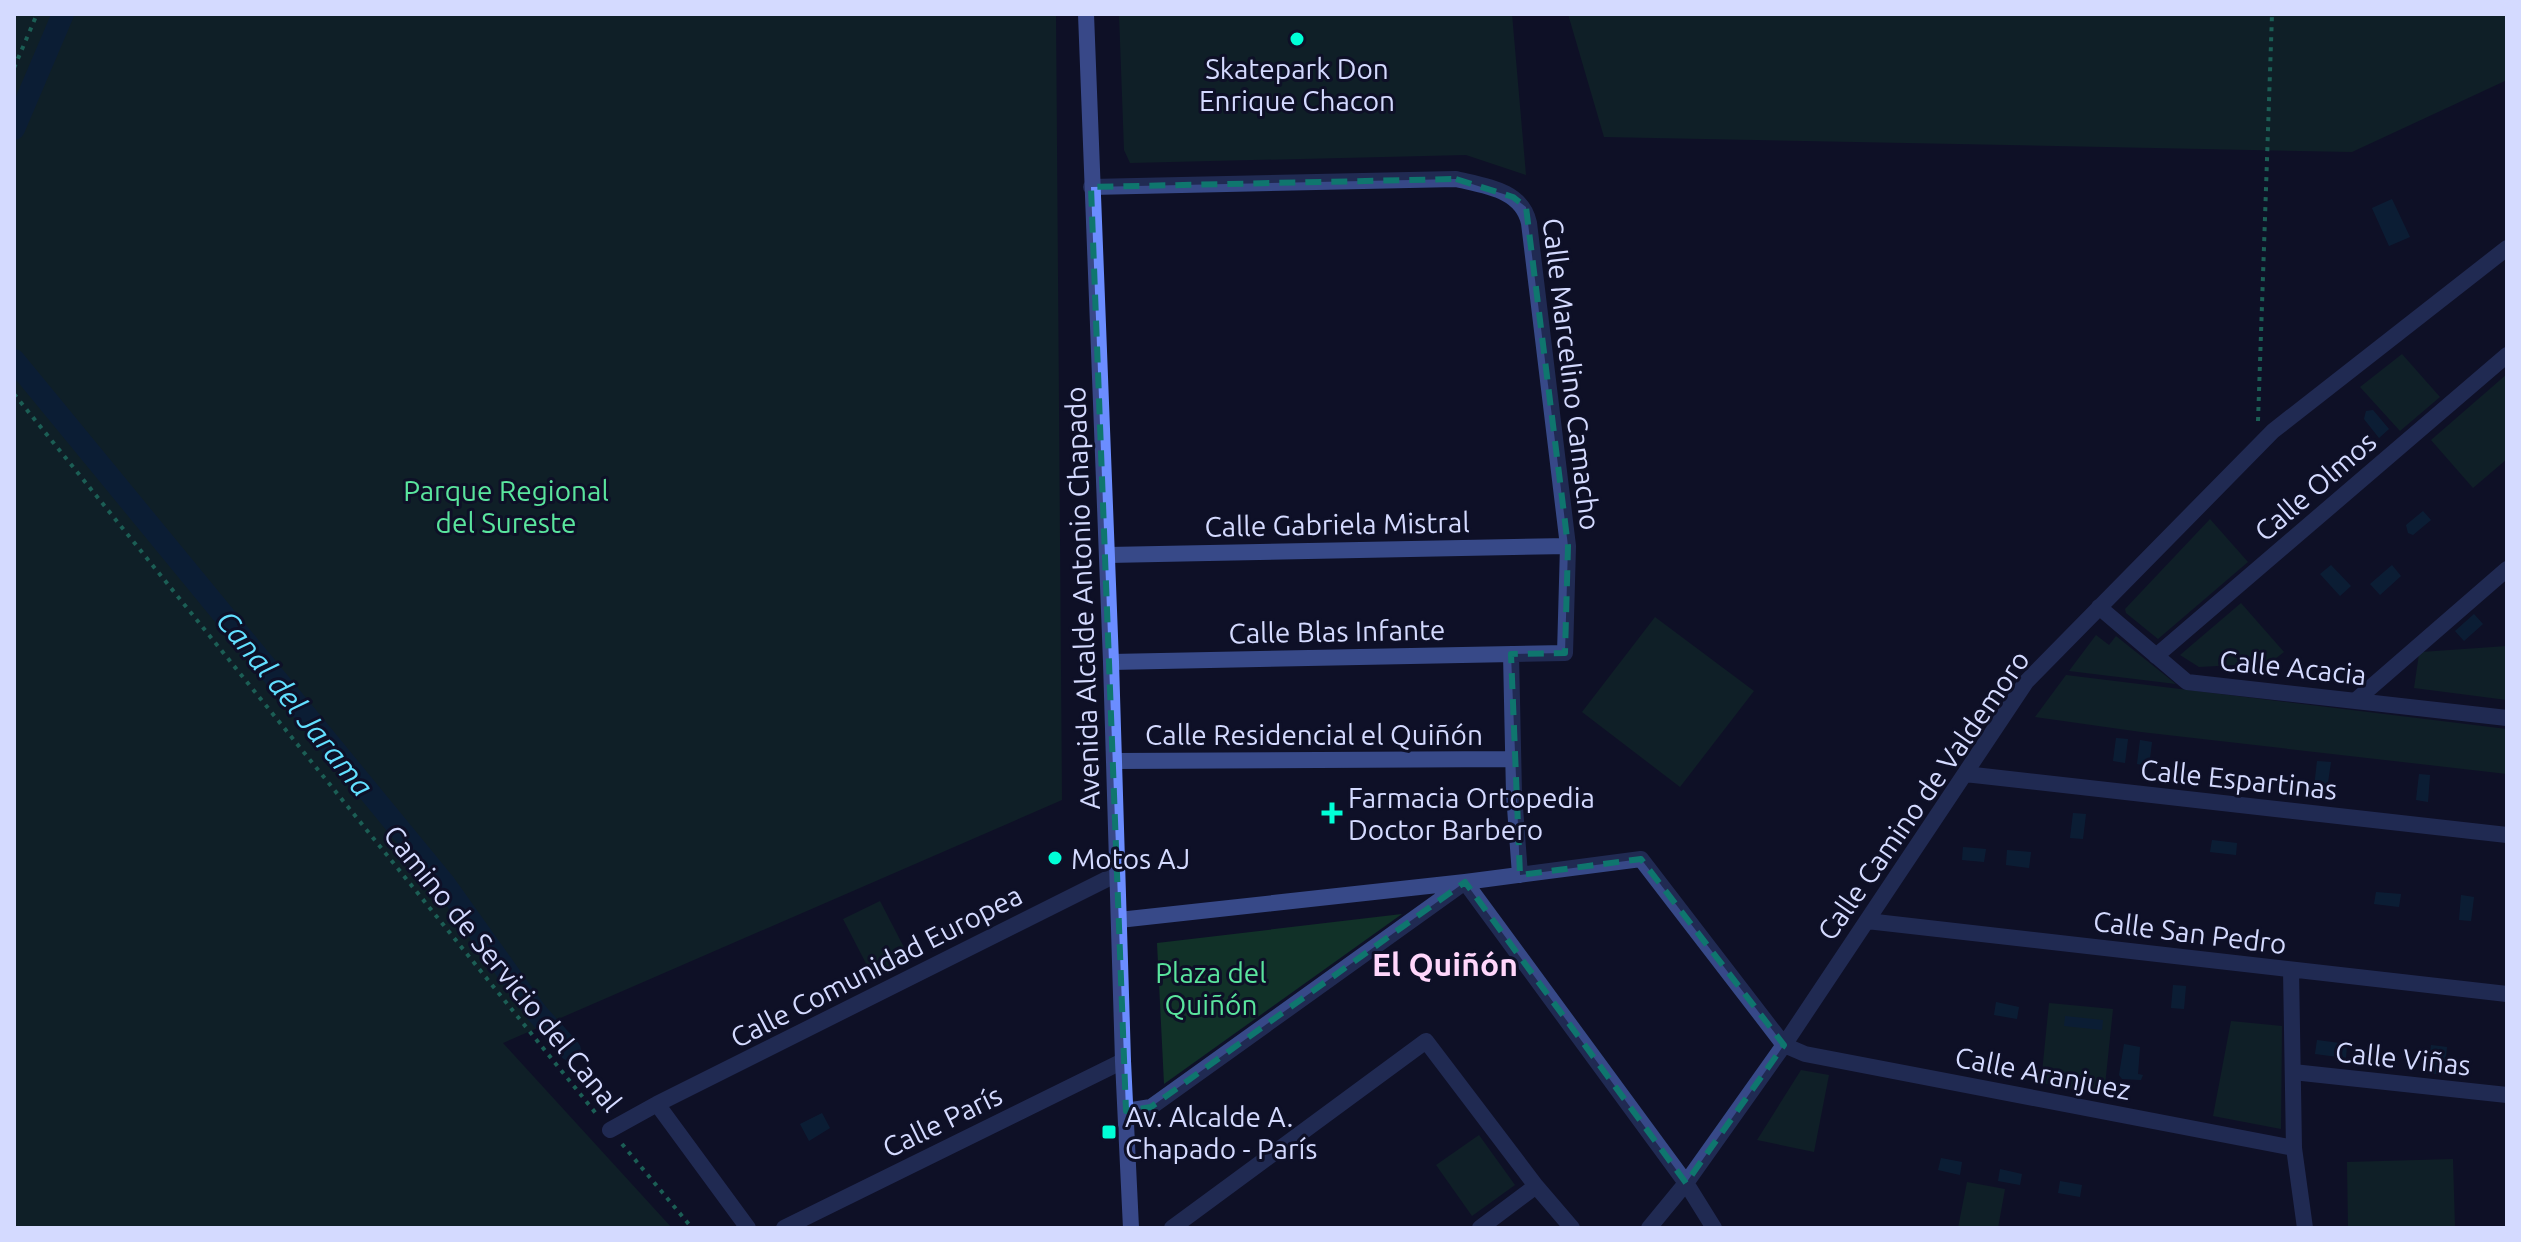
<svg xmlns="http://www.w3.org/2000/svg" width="2521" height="1242" viewBox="0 0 2521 1242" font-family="Ubuntu,sans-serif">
  <rect width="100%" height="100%" fill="#0e1027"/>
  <path fill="#113128" d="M 14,14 L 1056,14 L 1062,800 L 503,1043 L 672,1228 L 14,1228 Z
    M 1119,14 L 1512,14 L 1526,175 L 1466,155 L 1130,163 L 1124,150 Z
    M 1568,14 L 2507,14 L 2507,80 L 2352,152 L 1604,137 Z
    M 2402,354 L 2440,397 L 2400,431 L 2360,387 Z
    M 2507,374 L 2507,459 L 2473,488 L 2431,440 Z
    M 2210,519 L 2248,562 L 2158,639 L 2126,613 L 2125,609 Z
    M 2241,603 L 2284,652 L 2270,663 L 2199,667 L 2180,655 Z
    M 1655,617 L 1754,691 L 1680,787 L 1582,712 Z
    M 2096,635 L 2109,645 L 2116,636 L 2176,684 L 2069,671 Z
    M 2507,646 L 2507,700 L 2414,688 L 2419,654 L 2421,652 Z
    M 2066,675 L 2507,729 L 2507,774 L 2141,732 L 2035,717 Z
    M 880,901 L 910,959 L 873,977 L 843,919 Z
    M 1402,914 L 1164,1084 L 1157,943 Z
    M 2049,1003 L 2113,1009 L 2104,1095 L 2041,1083 Z
    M 2231,1021 L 2282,1026 L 2281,1129 L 2213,1116 Z
    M 1801,1070 L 1829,1075 L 1814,1152 L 1757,1140 Z
    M 1479,1135 L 1515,1185 L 1472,1216 L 1436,1165 Z
    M 2453,1159 L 2455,1228 L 2348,1228 L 2347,1162 Z
    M 1967,1182 L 2005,1189 L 1998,1228 L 1958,1228 Z"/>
  <path fill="#082e46" d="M 2392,199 L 2410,237 L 2389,246 L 2372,208 Z
    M 2373,410 L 2389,429 L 2379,438 L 2364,419 L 2366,411 Z
    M 2423,511 L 2431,520 L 2413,535 L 2408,533 L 2406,525 Z
    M 2331,565 L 2351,586 L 2340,596 L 2320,574 Z
    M 2392,565 L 2401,576 L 2380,595 L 2370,584 Z
    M 2474,614 L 2483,624 L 2464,641 L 2455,631 Z
    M 2116,738 L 2128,739 L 2125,763 L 2113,761 Z
    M 2140,740 L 2152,742 L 2149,766 L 2137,764 Z
    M 2317,761 L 2331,762 L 2327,789 L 2314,788 Z
    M 2419,774 L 2430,775 L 2428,802 L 2416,800 Z
    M 2073,813 L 2086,814 L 2083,839 L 2070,838 Z
    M 2212,840 L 2237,843 L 2236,855 L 2210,852 Z
    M 1963,847 L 1986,849 L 1984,862 L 1962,860 Z
    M 2007,850 L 2031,852 L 2029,868 L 2006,865 Z
    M 2376,892 L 2401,894 L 2399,907 L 2374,904 Z
    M 2461,895 L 2474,897 L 2471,921 L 2459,920 Z
    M 2173,985 L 2186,986 L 2184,1009 L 2171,1008 Z
    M 1996,1002 L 2019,1007 L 2017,1019 L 1994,1015 Z
    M 2065,1016 L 2103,1020 L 2102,1030 L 2064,1026 Z
    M 2317,1040 L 2347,1044 L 2346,1058 L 2315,1054 Z
    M 2124,1044 L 2140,1047 L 2138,1074 L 2143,1075 L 2141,1080 L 2122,1079 L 2119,1075 Z
    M 2431,1045 L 2447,1047 L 2444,1075 L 2428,1073 Z
    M 822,1113 L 830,1128 L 809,1141 L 800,1124 Z
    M 1941,1158 L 1962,1162 L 1960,1175 L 1938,1170 Z
    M 2000,1169 L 2022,1174 L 2020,1185 L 1998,1181 Z
    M 2060,1181 L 2082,1185 L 2080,1197 L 2058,1193 Z"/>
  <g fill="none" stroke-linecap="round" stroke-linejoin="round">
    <path stroke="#082e46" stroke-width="22" d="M 14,129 L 63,14
      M 14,360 L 444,883 L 536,1012 L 570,1050"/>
    <path stroke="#2abd8e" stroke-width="4" stroke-dasharray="4 6" stroke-linecap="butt" d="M 14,68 L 37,14
      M 14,394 L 598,1116
      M 2258,421 L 2272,14
      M 622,1144 L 692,1228"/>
    <path stroke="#374988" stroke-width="16" d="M 1091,187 L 1456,179 C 1486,186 1522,190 1529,223 L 1568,546 L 1565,653 L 1111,662
      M 1108,555 L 1568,546
      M 2099,607 L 2187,682 L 2507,718
      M 1511,654 L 1514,794 L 1520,875
      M 2156,656 L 2507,355
      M 2355,701 L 2507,569
      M 1115,761 L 1513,759
      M 1965,774 L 2507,835
      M 1119,920 L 1465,882 L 1641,859 L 1784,1045 L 1805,1054 L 2294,1148
      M 1867,921 L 2507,994
      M 2291,970 L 2294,1148 L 2305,1228
      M 2293,1072 L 2507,1095
      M 657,1104 L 748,1228
      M 1126,1111 L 1151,1107 L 1465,882 L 1686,1183 L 1714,1228
      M 610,1130 L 657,1104 L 1117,874
      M 784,1228 L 1123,1061
      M 1172,1228 L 1426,1041 L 1536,1186 L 1572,1228
      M 1480,1228 L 1536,1186
      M 1649,1228 L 1686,1183 L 1784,1045 L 2026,682 L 2273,431 L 2507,248"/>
    <path stroke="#6b8dff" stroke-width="16" d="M 1086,14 L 1111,662 L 1123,1061 L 1131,1228"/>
  </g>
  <path d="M0 0H2521V1242H0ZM 1456,179 L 1513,197 L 1526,207 L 1568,546 L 1565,653 L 1511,654 L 1520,875 L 1641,859 L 1784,1045 L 1686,1183 L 1465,882 L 1151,1107 L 1126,1111 L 1091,187 Z" fill="#0e1027" fill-opacity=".55" fill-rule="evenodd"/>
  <path fill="none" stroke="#0f766e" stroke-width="6" stroke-dasharray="16 10" stroke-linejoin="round" d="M 1456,179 L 1513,197 L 1526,207 L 1568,546 L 1565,653 L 1511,654 L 1520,875 L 1641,859 L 1784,1045 L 1686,1183 L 1465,882 L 1151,1107 L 1126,1111 L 1091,187 Z"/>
  <g fill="#00ffd7" stroke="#0e1027" stroke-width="3">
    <circle cx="1297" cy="39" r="8"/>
    <path d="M1328 801h8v8h8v8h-8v8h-8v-8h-8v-8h8z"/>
    <circle cx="1055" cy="858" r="8"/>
    <rect x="1101" y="1124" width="16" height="16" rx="4"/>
  </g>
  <g text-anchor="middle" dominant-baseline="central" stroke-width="6" stroke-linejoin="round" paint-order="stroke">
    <g font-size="28" fill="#d4daff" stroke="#0e1027" text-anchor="start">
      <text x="1297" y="68" text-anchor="middle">Skatepark Don<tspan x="1297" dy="32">Enrique Chacon</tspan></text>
      <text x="1348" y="797">Farmacia Ortopedia<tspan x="1348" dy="32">Doctor Barbero</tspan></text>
      <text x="1071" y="858">Motos AJ</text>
      <text x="1125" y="1116">Av. Alcalde A.<tspan x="1125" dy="32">Chapado - París</tspan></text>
    </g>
    <g font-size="28" fill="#d4daff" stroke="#0e1027">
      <text transform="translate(1572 374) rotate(83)">Calle Marcelino Camacho</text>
      <text transform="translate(2315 486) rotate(-41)">Calle Olmos</text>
      <text transform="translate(1337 524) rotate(-1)">Calle Gabriela Mistral</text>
      <text transform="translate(1082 598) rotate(-92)">Avenida Alcalde Antonio Chapado</text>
      <text transform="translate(1337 631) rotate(-1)">Calle Blas Infante</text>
      <text transform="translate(2293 667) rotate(6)">Calle Acacia</text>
      <text x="1314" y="734">Calle Residencial el Quiñón</text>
      <text transform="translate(2239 779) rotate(6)">Calle Espartinas</text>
      <text transform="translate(1923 795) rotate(-55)">Calle Camino de Valdemoro</text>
      <text transform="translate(2190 932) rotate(7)">Calle San Pedro</text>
      <text transform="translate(876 966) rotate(-27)">Calle Comunidad Europea</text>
      <text transform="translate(503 968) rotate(51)">Camino de Servicio del Canal</text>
      <text transform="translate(2403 1058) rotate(6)">Calle Viñas</text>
      <text transform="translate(2043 1073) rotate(11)">Calle Aranjuez</text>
      <text transform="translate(942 1121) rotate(-26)">Calle París</text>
    </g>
    <g font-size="28" fill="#5ae59e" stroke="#0e1027">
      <text x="506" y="490">Parque Regional<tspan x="506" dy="32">del Sureste</tspan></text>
      <text x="1211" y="972">Plaza del<tspan x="1211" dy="32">Quiñón</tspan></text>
    </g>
    <g font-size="30" font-style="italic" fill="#62dfff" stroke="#0e1027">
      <text transform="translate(295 703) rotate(51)">Canal del Jarama</text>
    </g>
    <g font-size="32" font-weight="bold" fill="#ffd6fb" stroke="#0e1027">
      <text x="1445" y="964">El Quiñón</text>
    </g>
  </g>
  <rect width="2521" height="1242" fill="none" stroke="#d4daff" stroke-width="32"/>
</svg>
